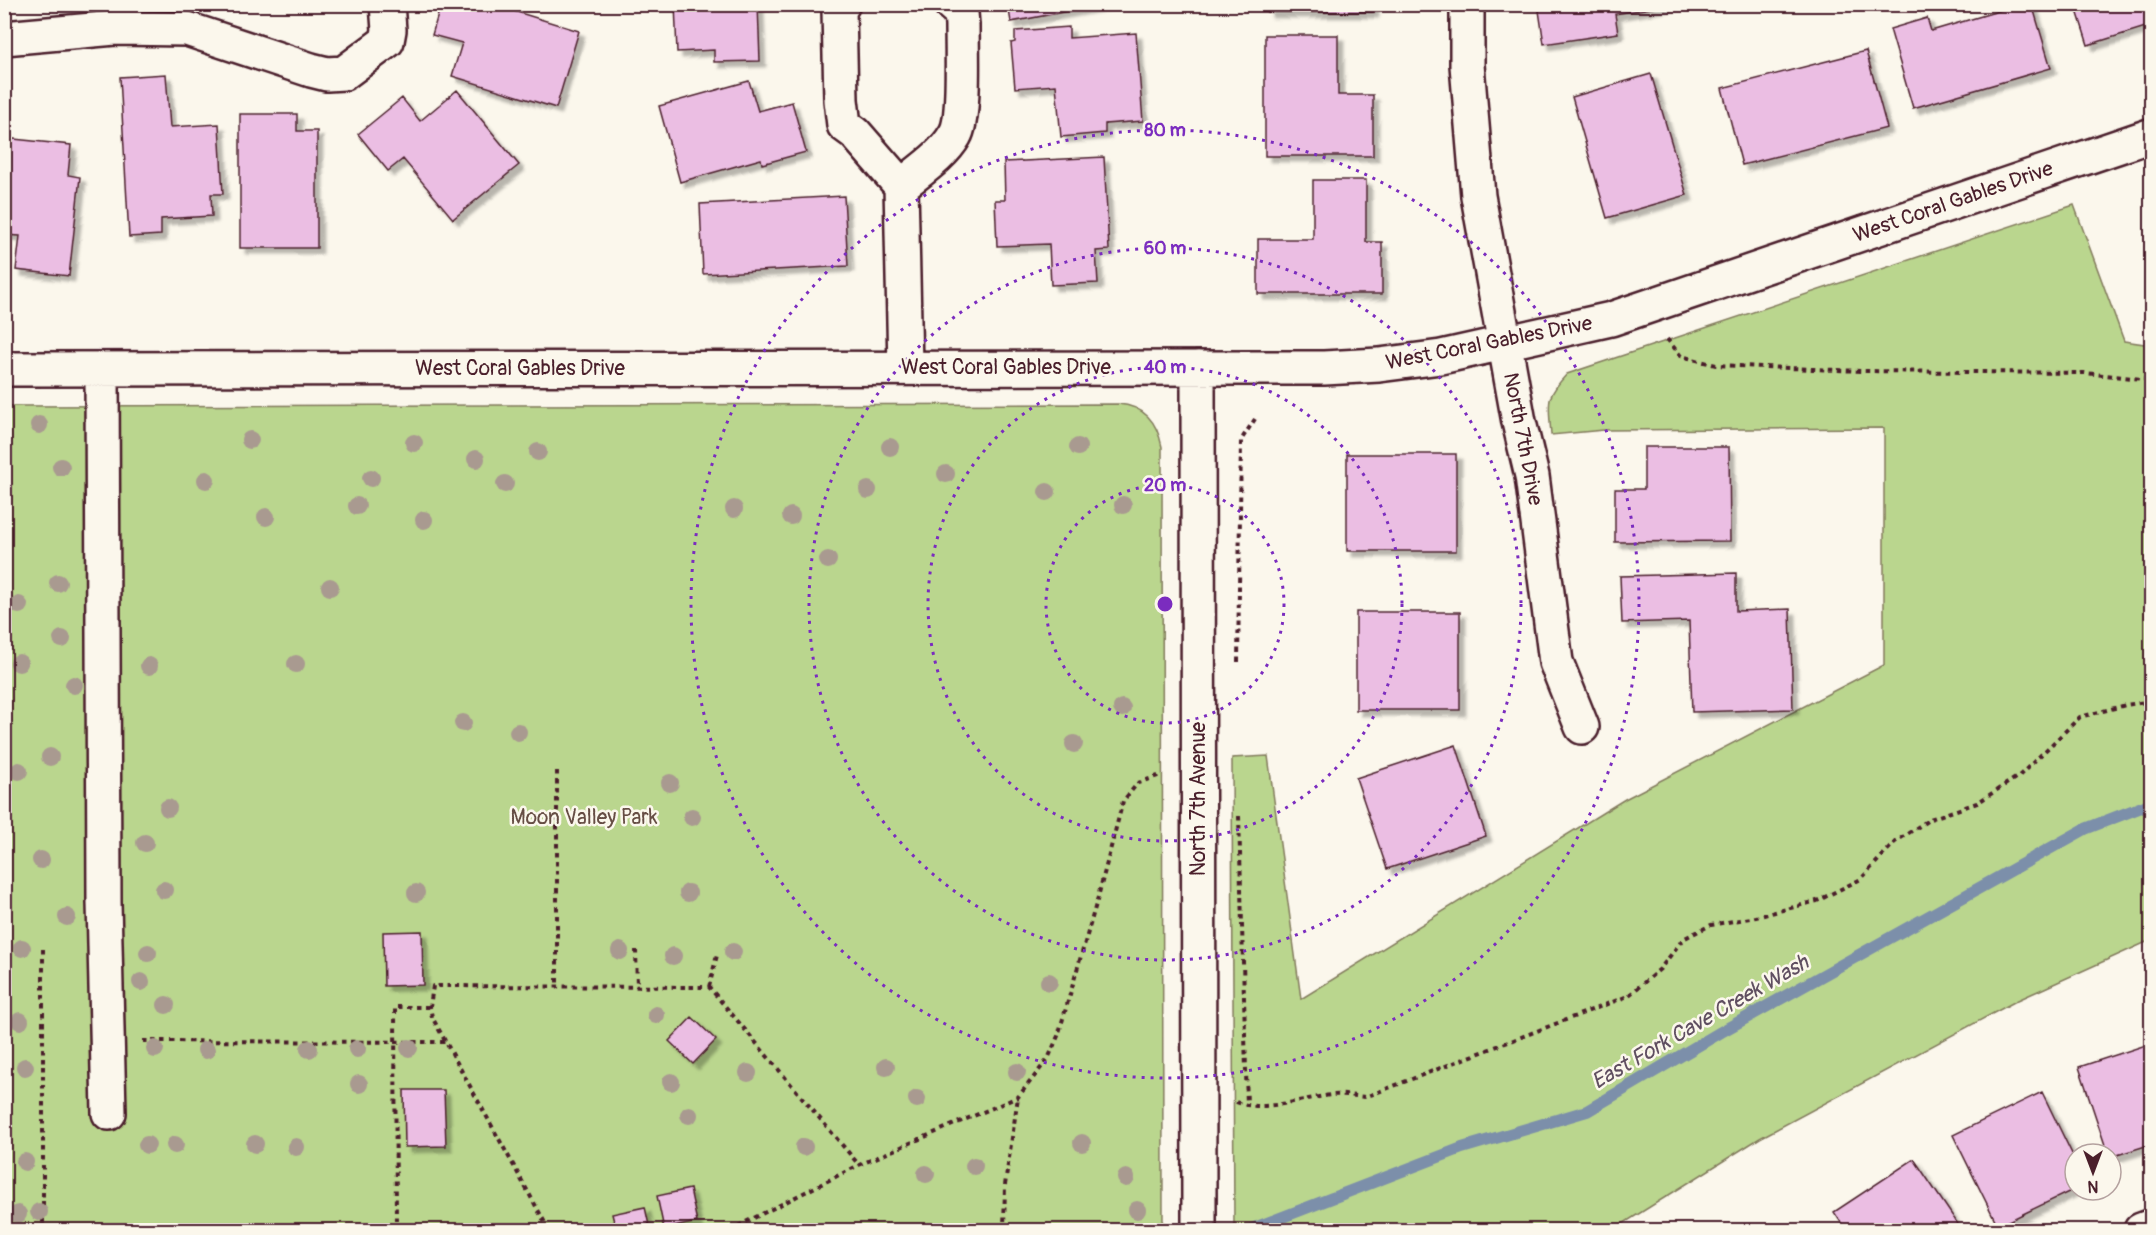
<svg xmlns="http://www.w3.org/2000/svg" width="2156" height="1235" viewBox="0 0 2156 1235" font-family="Pangolin,sans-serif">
  <defs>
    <filter id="shadow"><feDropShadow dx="5.5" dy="5.5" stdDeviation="1.5" flood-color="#0004"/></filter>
  </defs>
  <rect width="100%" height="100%" fill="#fbf7ec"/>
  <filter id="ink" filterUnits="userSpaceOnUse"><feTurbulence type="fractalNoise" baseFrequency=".0167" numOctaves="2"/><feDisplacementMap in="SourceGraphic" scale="12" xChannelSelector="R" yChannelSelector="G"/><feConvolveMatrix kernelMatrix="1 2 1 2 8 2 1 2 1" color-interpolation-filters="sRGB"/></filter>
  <g filter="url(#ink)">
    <path fill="#bad68e" stroke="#827a5c" stroke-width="1.5" d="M 2074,205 L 2124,341 L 2151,345 L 2151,940 L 2018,1000 L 1760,1138 L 1613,1230 L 1234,1230 L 1232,758 L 1268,756 L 1301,999 L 1625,799 L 1884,665 L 1884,428 L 1604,430 L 1551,435 C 1549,402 1544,399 1567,374 Z
      M 1118,404 C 1144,406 1157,421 1162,447 L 1163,1230 L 5,1230 L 5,406 Z"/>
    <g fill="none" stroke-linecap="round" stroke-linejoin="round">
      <path stroke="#7c8faa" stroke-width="12" d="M 1249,1230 L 1462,1148 L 1587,1111 L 1721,1032 L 2085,829 L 2152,803"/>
    </g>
    <path fill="#ebbee3" stroke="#4a1f2b" stroke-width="1.5" filter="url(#shadow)" d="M 441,4 L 491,4 L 579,31 L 556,108 L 452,76 L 462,43 L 432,35 Z
      M 675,4 L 758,4 L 760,61 L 714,62 L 714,50 L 677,52 Z
      M 1008,4 L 1105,4 L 1011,22 Z
      M 1267,4 L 1373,4 L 1373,12 L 1267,12 Z
      M 1538,4 L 1675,4 L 1615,14 L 1618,33 L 1544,44 Z
      M 2022,4 L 2032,4 L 2051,68 L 1913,108 L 1890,29 L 1927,18 L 1931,31 Z
      M 2075,4 L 2152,4 L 2152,25 L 2088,45 Z
      M 1069,27 L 1069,38 L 1136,33 L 1143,121 L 1105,124 L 1105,133 L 1061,137 L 1056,85 L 1015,88 L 1011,43 L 1015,42 L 1015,31 Z
      M 1265,35 L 1338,35 L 1338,95 L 1373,95 L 1373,156 L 1265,156 Z
      M 1866,51 L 1887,128 L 1742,165 L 1722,88 Z
      M 166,74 L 170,127 L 219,124 L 223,194 L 211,194 L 212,216 L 161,219 L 161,235 L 129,237 L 120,77 Z
      M 1651,74 L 1687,195 L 1607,218 L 1572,97 Z
      M 749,81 L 758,111 L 792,102 L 806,152 L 762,164 L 761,159 L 680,182 L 659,106 Z
      M 457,90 L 519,165 L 453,219 L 403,159 L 388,171 L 358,134 L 402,98 L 420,121 Z
      M 240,114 L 297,114 L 297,131 L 317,131 L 317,248 L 240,248 Z
      M 4,138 L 71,145 L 68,175 L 80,177 L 69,276 L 16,270 L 20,236 L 4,235 Z
      M 1104,157 L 1109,250 L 1096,251 L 1098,283 L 1051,285 L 1049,244 L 997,246 L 995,200 L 1005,200 L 1004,162 Z
      M 1313,180 L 1366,180 L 1366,242 L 1382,242 L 1382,294 L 1258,294 L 1258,239 L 1313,239 Z
      M 844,196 L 848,266 L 703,274 L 700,204 Z
      M 1644,447 L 1729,447 L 1730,541 L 1615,542 L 1615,489 L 1644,489 Z
      M 1347,454 L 1456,454 L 1456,551 L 1347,551 Z
      M 1736,573 L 1736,611 L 1790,609 L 1793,709 L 1692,712 L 1689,621 L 1622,623 L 1620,576 Z
      M 1356,612 L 1460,612 L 1460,710 L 1356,710 Z
      M 1456,745 L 1486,836 L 1387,869 L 1356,778 Z
      M 422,931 L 423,985 L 384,986 L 383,932 Z
      M 692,1017 L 716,1040 L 693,1064 L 669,1041 Z
      M 2152,1043 L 2152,1144 L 2111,1157 L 2111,1154 L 2108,1154 L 2079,1067 Z
      M 404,1090 L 444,1090 L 446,1146 L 405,1147 Z
      M 2042,1092 L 2075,1160 L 2075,1189 L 1998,1226 L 1953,1135 Z
      M 1914,1159 L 1962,1230 L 1846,1230 L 1834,1212 Z
      M 690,1189 L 697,1222 L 664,1229 L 657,1196 Z
      M 645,1207 L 650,1230 L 616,1230 L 612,1214 Z"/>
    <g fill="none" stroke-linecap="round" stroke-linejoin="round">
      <defs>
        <path id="minor" d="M 843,4 L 839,10 L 841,100 L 844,125 L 855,133 L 901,186 L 905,367
          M 1467,4 L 1467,65 L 1478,196 L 1519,422 L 1532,476 L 1556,662 L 1582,727
          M 4,38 L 115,28 L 187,29 L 311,70 L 327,74 L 344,73 L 387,41 L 389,30 L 387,4
          M 901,186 C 919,171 943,156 955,135 C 965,119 962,48 962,25 L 961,13 L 951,4
          M 1198,368 L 1199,1230
          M 4,369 L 1324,368 L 1379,365 L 1441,357 L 1611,319 L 2152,135
          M 102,370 L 104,902 L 109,1113
          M 2141,1230 L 2152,1226"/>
      </defs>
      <use href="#minor" stroke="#4a1f2b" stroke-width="38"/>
      <path stroke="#4a1f2b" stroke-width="4" stroke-dasharray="4.5 4.5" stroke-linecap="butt" d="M 1667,339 L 1681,356 L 1716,365 L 1861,371 L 2085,373 L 2152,380
        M 1238,662 L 1241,440 L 1255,419
        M 557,771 L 557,987
        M 1239,816 L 1247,1107
        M 43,949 L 43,1230
        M 636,950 L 637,987
        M 709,987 L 717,955
        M 143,1041 L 446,1042
        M 1236,1102 C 1264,1113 1303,1098 1332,1095 C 1343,1094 1354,1096 1365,1097 L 1628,996 L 1660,969 L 1683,939 L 1711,925 L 1756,917 L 1817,901 L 1861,879 L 1895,842 L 1930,819 L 1977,803 L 2020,775 L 2080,717 L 2126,705 L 2152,701
        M 396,1230 L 395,1007 L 430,1007
        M 549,1230 L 432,1017 L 430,1007 L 433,986 L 709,987 L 859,1165
        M 730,1230 L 859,1165 L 1018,1097 L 1048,1059 L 1058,1036 L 1098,897 L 1123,801 L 1138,783 L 1161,775
        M 1004,1230 L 1005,1185 L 1018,1097"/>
      <use href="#minor" stroke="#fbf7ec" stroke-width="33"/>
    </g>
    <g fill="#a99a90">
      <circle cx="39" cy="425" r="9"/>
      <circle cx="250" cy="440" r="9"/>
      <circle cx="414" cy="443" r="9"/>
      <circle cx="890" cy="447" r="9"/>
      <circle cx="1078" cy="447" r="9"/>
      <circle cx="538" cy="452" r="9"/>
      <circle cx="476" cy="459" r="9"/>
      <circle cx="61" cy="467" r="9"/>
      <circle cx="946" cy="474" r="9"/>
      <circle cx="371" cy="478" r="9"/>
      <circle cx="206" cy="480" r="9"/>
      <circle cx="505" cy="484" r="9"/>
      <circle cx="868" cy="490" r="9"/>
      <circle cx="1047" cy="492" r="9"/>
      <circle cx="1123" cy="505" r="9"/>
      <circle cx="357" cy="506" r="9"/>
      <circle cx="734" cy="509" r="9"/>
      <circle cx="791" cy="516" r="9"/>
      <circle cx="266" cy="517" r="9"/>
      <circle cx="424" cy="520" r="9"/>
      <circle cx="828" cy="560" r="9"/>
      <circle cx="58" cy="583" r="9"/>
      <circle cx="330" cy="587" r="9"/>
      <circle cx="19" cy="605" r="9"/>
      <circle cx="62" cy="639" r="9"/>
      <circle cx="19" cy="663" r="9"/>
      <circle cx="296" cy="664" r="9"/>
      <circle cx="149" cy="666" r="9"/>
      <circle cx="74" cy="685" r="9"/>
      <circle cx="1122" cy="708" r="9"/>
      <circle cx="463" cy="723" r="9"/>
      <circle cx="518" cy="732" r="9"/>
      <circle cx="1074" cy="744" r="9"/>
      <circle cx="50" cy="757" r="9"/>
      <circle cx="19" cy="771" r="9"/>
      <circle cx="670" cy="783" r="9"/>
      <circle cx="168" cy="808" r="9"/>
      <circle cx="692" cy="817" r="9"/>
      <circle cx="145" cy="843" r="9"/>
      <circle cx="41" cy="860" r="9"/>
      <circle cx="164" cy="890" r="9"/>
      <circle cx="416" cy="893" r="9"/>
      <circle cx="688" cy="893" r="9"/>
      <circle cx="67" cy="917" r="9"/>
      <circle cx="22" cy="948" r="9"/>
      <circle cx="620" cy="951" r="9"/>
      <circle cx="733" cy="952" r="9"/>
      <circle cx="148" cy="953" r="9"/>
      <circle cx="673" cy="956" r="9"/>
      <circle cx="141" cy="982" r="9"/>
      <circle cx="1049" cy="982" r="9"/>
      <circle cx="166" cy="1005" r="9"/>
      <circle cx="656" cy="1015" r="9"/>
      <circle cx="20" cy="1021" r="9"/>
      <circle cx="409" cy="1048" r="9"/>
      <circle cx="155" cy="1049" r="9"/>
      <circle cx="309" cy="1049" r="9"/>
      <circle cx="357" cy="1049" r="9"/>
      <circle cx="206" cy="1050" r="9"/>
      <circle cx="25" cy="1067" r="9"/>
      <circle cx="886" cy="1067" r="9"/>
      <circle cx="1017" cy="1072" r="9"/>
      <circle cx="748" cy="1073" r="9"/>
      <circle cx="671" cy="1082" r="9"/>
      <circle cx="359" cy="1084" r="9"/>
      <circle cx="917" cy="1099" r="9"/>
      <circle cx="689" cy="1115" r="9"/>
      <circle cx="1082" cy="1143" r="9"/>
      <circle cx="255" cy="1144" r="9"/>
      <circle cx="147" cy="1145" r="9"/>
      <circle cx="175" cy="1145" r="9"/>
      <circle cx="296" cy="1147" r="9"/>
      <circle cx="804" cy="1147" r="9"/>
      <circle cx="25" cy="1162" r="9"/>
      <circle cx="974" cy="1166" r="9"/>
      <circle cx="926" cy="1174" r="9"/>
      <circle cx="1126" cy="1178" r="9"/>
      <circle cx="1137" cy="1210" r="9"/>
      <circle cx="39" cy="1212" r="9"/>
      <circle cx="18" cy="1214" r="9"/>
    </g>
  </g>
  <g fill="none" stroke="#7b2cbf" stroke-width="3" stroke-dasharray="3 6">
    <circle cx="1165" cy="604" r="119"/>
    <circle cx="1165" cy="604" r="237"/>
    <circle cx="1165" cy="604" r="356"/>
    <circle cx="1165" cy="604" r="474"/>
  </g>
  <g text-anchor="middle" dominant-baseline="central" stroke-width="5" stroke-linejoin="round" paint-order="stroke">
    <g font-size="21" fill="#4a1f2b" stroke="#fbf7ec">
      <text transform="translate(1953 202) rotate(-19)">West Coral Gables Drive</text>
      <text transform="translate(1489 343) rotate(-11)">West Coral Gables Drive</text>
      <text x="1006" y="367">West Coral Gables Drive</text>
      <text x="520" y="368">West Coral Gables Drive</text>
      <text transform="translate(1523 439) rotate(79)">North 7th Drive</text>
      <text transform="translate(1198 799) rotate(-90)">North 7th Avenue</text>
    </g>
    <g font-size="21" fill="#664d44" stroke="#fbf7ec">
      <text x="584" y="817">Moon Valley Park</text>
    </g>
    <g font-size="22" font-style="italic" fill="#5f4e60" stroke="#fbf7ec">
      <text transform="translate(1700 1022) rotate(-30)">East Fork Cave Creek Wash</text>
    </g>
  </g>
  <circle cx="1165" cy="604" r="9" fill="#7b2cbf" stroke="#fbf7ec" stroke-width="3"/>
  <g font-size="18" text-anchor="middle" font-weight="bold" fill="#7b2cbf" stroke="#fbf7ec" stroke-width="5" stroke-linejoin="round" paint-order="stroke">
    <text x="1165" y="136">80 m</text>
    <text x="1165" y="254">60 m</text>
    <text x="1165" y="373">40 m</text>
    <text x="1165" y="491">20 m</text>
  </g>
  <rect width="2156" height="1235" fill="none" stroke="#fbf7ec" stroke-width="24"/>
  <rect x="12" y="12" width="2132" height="1211" fill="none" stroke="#4a1f2b" stroke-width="2" filter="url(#ink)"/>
  <g transform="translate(2093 1172) rotate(180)"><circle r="28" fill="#fbf7ec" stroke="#b4a19f" stroke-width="1.5"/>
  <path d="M0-4.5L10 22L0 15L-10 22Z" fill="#4a1f2b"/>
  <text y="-9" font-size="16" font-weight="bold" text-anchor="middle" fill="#4a1f2b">N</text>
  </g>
</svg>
